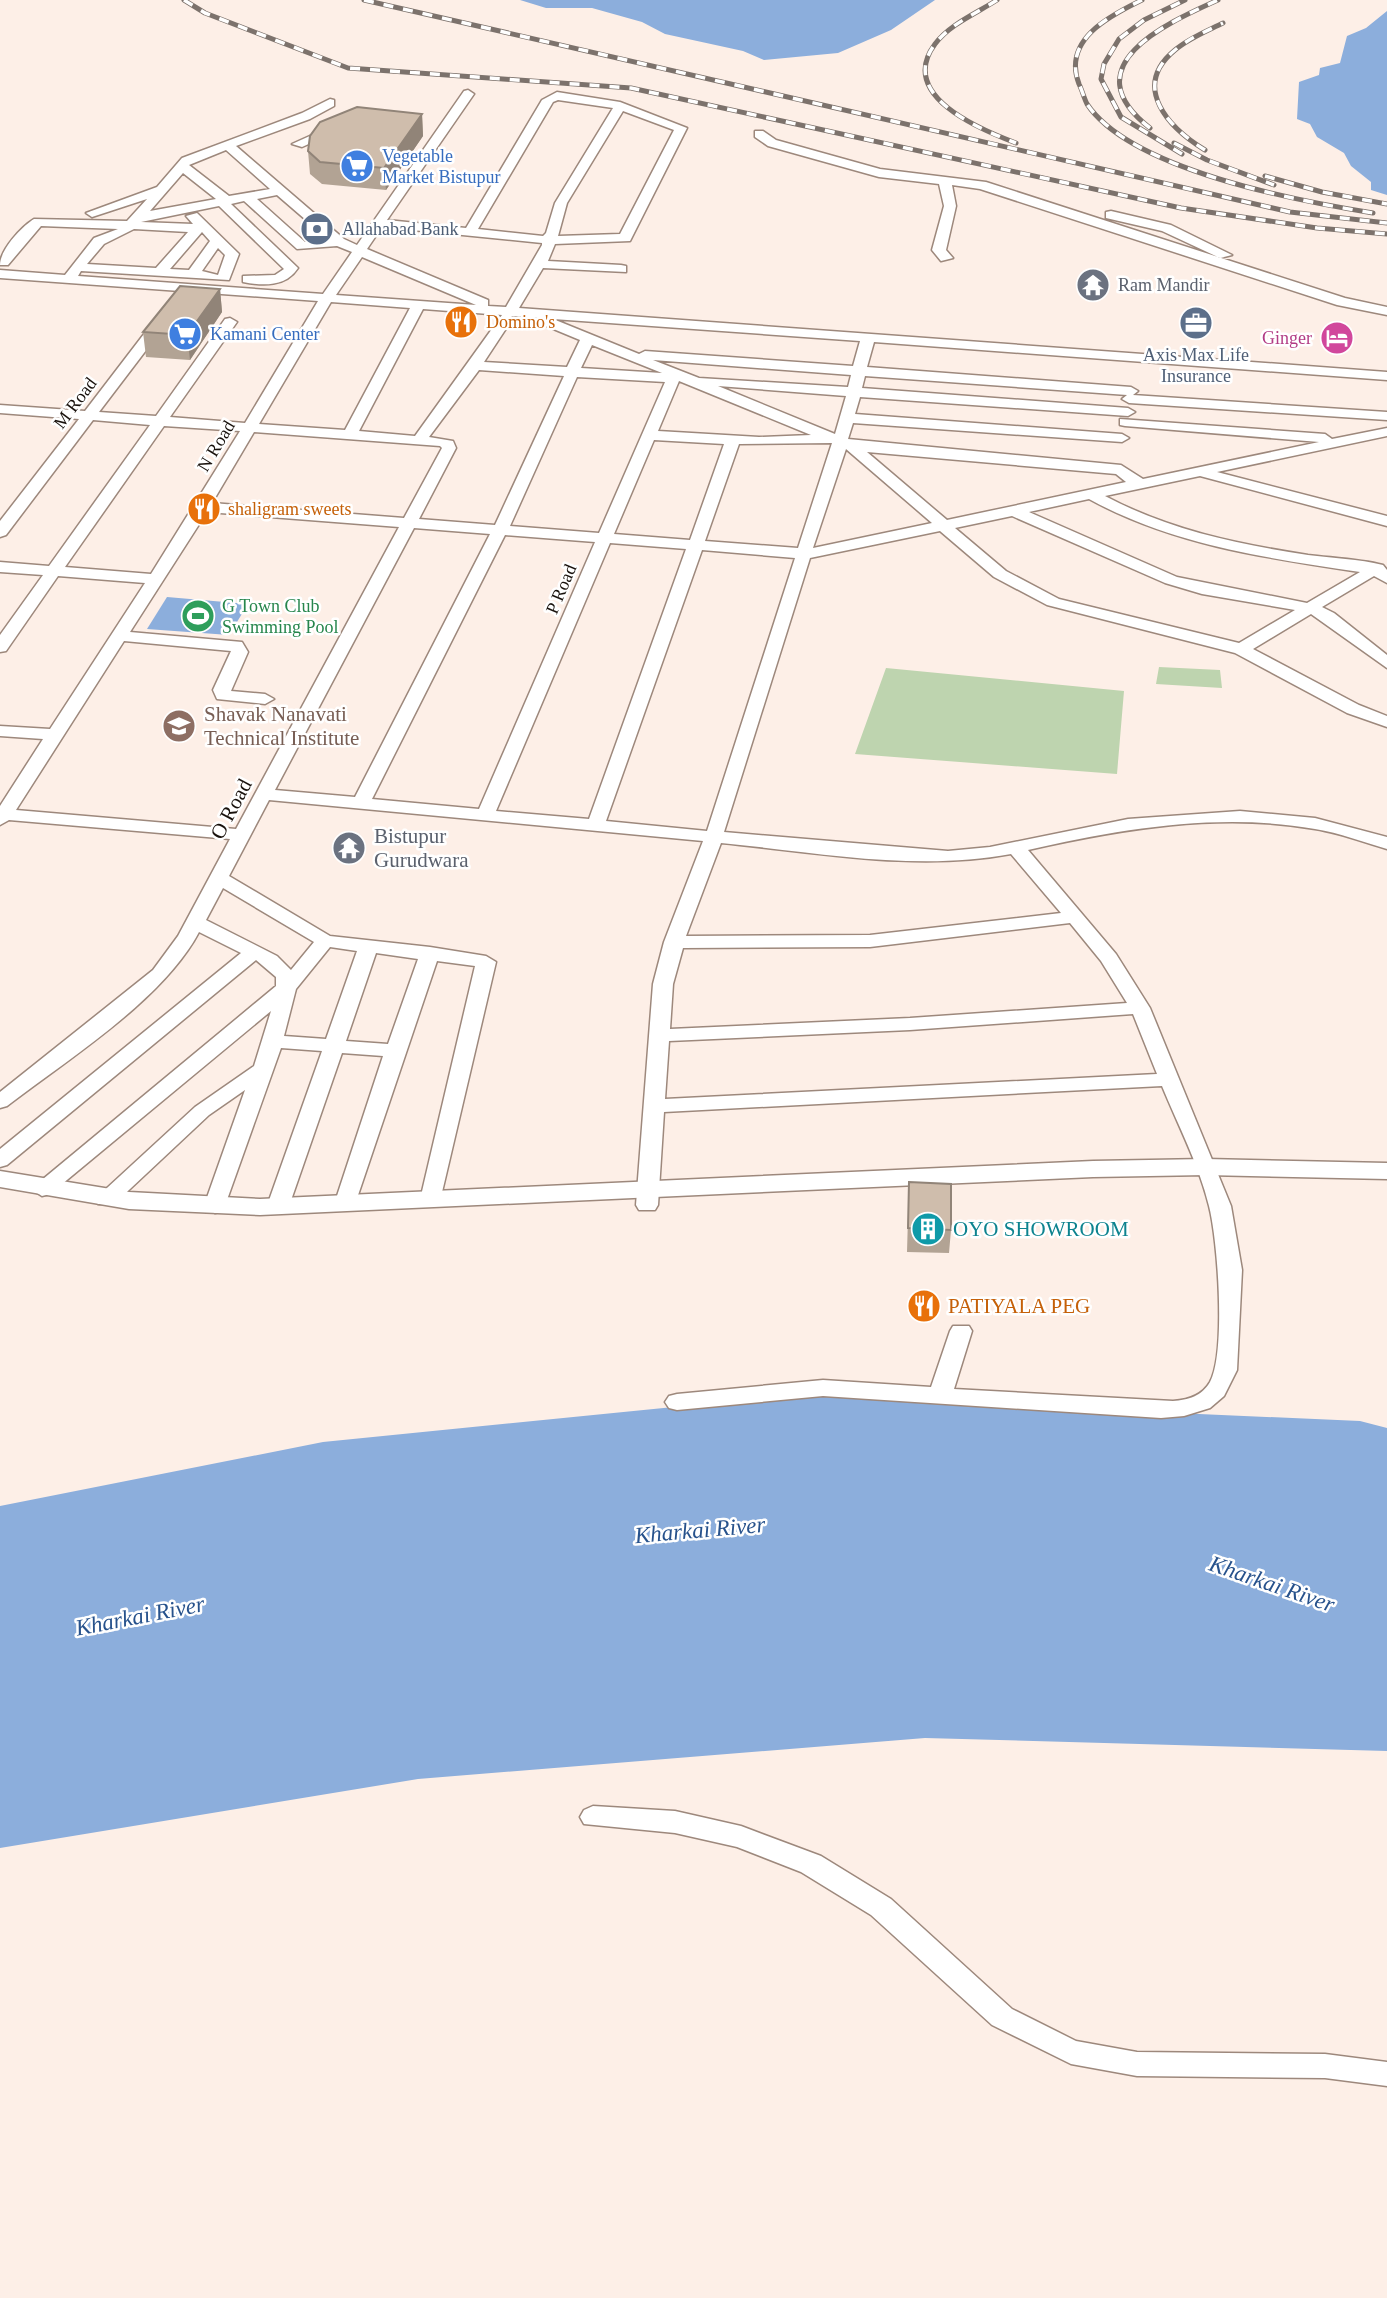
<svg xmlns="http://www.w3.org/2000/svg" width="1387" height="2298" viewBox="0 0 1387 2298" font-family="'Times New Roman',serif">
  <rect width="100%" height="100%" fill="#fdefe7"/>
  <path fill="#bed4af" d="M 1159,667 L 1220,670 L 1222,688 L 1156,684 Z
    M 886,668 L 1124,691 L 1117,774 L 855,754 Z"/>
  <path fill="#8caedc" d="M 520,0 L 935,0 L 891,30 L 838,53 L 764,60 L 743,51 L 665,34 L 642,22 L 592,8 L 546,8 Z
    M 1387,11 L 1387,195 L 1371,190 L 1371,182 L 1351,166 L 1344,153 L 1317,137 L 1310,124 L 1297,119 L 1299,82 L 1319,75 L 1320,68 L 1340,63 L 1347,36 L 1366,28 Z
    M 167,597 L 248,604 L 229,635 L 147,629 Z
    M 823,1392 L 1154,1412 L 1360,1421 L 1387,1428 L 1387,1751 L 925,1738 L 418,1779 L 0,1848 L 0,1506 L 323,1442 Z"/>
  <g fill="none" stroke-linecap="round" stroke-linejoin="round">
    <defs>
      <path id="minor" d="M 468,90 L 474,94 L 387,220 L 466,228 L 542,100 L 557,92 L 620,102 L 687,128 L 630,241 L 555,244 L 548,261 L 621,265 L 626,266 L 626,272 L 543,268 L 519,308 L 1387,372 L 1387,380 L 874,342 L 867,367 L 1131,387 L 1138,391 L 1133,395 L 1387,412 L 1387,420 L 1129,403 L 1122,399 L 1127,395 L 865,376 L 862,388 L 1128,408 L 1135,412 L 1128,416 L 860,397 L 855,414 L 1122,434 L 1129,438 L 1122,442 L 853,423 L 848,439 L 1121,465 L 1143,479 L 1319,442 L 1125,426 L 1120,425 L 1120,419 L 1325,434 L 1332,439 L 1387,428 L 1387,436 L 1217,472 L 1387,516 L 1387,526 L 1200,476 L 1105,496 C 1169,530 1237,544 1308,555 C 1332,558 1359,559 1383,565 L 1387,570 L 1387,583 L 1374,576 L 1322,607 L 1334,613 L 1387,655 L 1387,668 L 1311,614 L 1253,649 L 1359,705 L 1387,716 L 1387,727 L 1347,713 L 1235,653 L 1047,605 L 994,577 L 940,531 L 810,558 L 724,832 L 948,851 L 990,847 L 1128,819 L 1240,811 L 1315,818 L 1387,837 L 1387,849 C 1363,842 1340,833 1315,829 C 1219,812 1121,829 1028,850 L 1116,954 L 1150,1008 L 1231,1206 L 1242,1270 L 1237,1370 L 1224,1396 L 1210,1408 L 1184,1416 L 1161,1418 L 823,1396 L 677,1410 L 669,1408 L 665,1402 L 669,1396 L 677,1394 L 823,1380 L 931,1387 L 950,1331 L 953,1326 L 969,1326 L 972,1331 L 954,1389 L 1173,1401 C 1188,1400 1202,1396 1210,1382 C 1226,1352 1218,1241 1209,1206 C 1199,1165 1178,1125 1162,1086 L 664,1112 L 658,1205 L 655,1210 L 639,1210 L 636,1205 L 653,984 L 664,942 L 703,841 L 269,800 L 229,876 L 330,936 L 430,947 L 486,956 L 496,962 L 439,1205 L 423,1205 L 420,1200 L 475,966 L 437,961 L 353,1210 L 337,1210 L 334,1205 L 383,1056 L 342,1053 L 289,1206 L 278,1213 L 267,1206 L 322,1051 L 281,1048 L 223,1211 L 215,1213 L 204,1206 L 245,1090 L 209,1115 L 114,1204 L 98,1204 L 95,1199 L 195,1107 L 254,1066 L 271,1011 L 50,1194 L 42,1196 L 31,1189 L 276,986 L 276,977 L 256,960 L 7,1165 L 0,1167 L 0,1149 L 241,953 L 199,932 C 163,1000 68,1059 7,1106 L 0,1108 L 0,1092 L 153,970 L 178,936 L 230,839 L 9,820 L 0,825 L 0,806 L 43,739 L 0,736 L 0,726 L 50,729 L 145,583 L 58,576 L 6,651 L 0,652 L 0,635 L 43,575 L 0,572 L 0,562 L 49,566 L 150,425 L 93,420 L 6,535 L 0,537 L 0,521 L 79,419 L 0,413 L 0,405 L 85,411 L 157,317 L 162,316 L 169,320 L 99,412 L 156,416 L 225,319 L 230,318 L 237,322 L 170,417 L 245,423 L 318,301 L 0,278 L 0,270 L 65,275 L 94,238 L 118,229 L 41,226 L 8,265 L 0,265 C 0,250 21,227 34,219 L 127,221 L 147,199 L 92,217 L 86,213 L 157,187 L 182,158 L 302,113 L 330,99 L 334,100 L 334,106 L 310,119 L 236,146 L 344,239 L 357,245 L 464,91 ZM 558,100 L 613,108 L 555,203 L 546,233 L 543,236 L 478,229 L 553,102 ZM 623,111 L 674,130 L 620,234 L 558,236 L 567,203 ZM 226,150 L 270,189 L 229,196 L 189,165 ZM 183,173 L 216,199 L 150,211 ZM 277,195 L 328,239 L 305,242 L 257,199 ZM 244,201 L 297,249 L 337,246 L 352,252 L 323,294 L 78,276 L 81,271 L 229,280 L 239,254 L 197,213 L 186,216 L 193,224 L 141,222 L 219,206 L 284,269 L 275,275 L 243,276 L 243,282 C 263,286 286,287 298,268 L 231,204 ZM 382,227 L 542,243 L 542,245 L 506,307 L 488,306 L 488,300 L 367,249 ZM 134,229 L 188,232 L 156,268 L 87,264 L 104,244 ZM 202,232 L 210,241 L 189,270 L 170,269 ZM 218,248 L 225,255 L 218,275 L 202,271 ZM 362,257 L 476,305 L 336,295 ZM 331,302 L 410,308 L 345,430 L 259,424 ZM 423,309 L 502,315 L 415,436 L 359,431 ZM 511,316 L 539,318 L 539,323 L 580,340 L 567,367 L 484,362 L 513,318 ZM 553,319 L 860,341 L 853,366 L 645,351 L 639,354 ZM 592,345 L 662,373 L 581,368 ZM 653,360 L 851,375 L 848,387 L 699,378 ZM 479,370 L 564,376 L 495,525 L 419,519 L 456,448 L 453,441 L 429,437 ZM 577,377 L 665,382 L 599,533 L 510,526 ZM 679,381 L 811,435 L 759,437 L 658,431 ZM 718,386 L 846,396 L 835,434 ZM 164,426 L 240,431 L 151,574 L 65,567 ZM 254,432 L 440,446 L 442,448 L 404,518 L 212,503 ZM 654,440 L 724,444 L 690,540 L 614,534 ZM 832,443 L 798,548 L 705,541 L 739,444 ZM 846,449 L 932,523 L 813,548 ZM 867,452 L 1116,474 L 1126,482 L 947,520 ZM 1089,499 C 1173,545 1266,558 1360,572 L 1307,603 L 1177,577 L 1029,512 ZM 207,512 L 399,527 L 236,829 L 16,810 L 124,641 L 231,651 L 213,690 L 217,699 L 265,704 L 274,699 L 265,694 L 231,691 L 248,652 L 242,642 L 130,632 ZM 1012,516 L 1165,583 L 1202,594 L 1295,610 L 1239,643 L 1059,599 L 1006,571 L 955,528 ZM 414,528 L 490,534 L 355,797 L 275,790 ZM 505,535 L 595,542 L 479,809 L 372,799 ZM 610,543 L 686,549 L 589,819 L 496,811 ZM 702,550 L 795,558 L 707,831 L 606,821 ZM 721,843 C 816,852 916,872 1011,854 L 1061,913 L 870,935 L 686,936 ZM 223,888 L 314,942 L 291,970 L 277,956 L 206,920 ZM 1070,923 L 1101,961 L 1127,1003 L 910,1018 L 670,1029 L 673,984 L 683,948 L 870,947 ZM 330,947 L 357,951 L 326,1039 L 284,1036 L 296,989 ZM 376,953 L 418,959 L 388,1044 L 346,1041 ZM 1133,1014 L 1157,1074 L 665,1099 L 669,1041 L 910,1030 Z
        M 332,126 L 342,129 L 302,147 L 292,144 Z
        M 755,131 L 763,131 L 776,140 L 880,169 L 986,182 L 1345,298 L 1387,307 L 1387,315 L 1337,305 L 980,189 L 952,185 L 956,206 L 946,250 L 953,258 L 941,261 L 932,250 L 944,206 L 939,184 L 879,177 L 768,146 L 755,137 Z
        M 1111,211 L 1171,225 L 1232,255 L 1220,258 L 1162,231 L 1106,218 L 1106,212 Z
        M 593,1806 L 675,1811 L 741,1826 L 821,1856 L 891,1899 L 1012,2009 L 1076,2041 L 1137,2052 L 1325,2054 L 1387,2062 L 1387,2086 L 1325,2078 L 1137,2076 L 1071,2064 L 992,2025 L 871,1915 L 801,1872 L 737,1847 L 675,1833 L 584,1824 L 580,1817 L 584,1810 Z"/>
      <path id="major" d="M 1206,1159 L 1387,1163 L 1387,1179 L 1206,1175 L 1093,1177 L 260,1215 L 129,1209 L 0,1187 L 0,1171 L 129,1192 L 260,1199 L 1093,1161 Z"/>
    </defs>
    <use href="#minor" stroke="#9d887c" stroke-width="3"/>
    <use href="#major" stroke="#9d887c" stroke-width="3"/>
    <use href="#minor" fill="#fff" fill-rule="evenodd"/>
    <use href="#major" fill="#fff" fill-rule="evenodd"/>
    <defs>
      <path id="rail" d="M 184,0 L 205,13 L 348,68 L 631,88 L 1181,208 L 1317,228 L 1387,234
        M 364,0 L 1290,212 L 1387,223
        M 997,0 C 977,13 950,24 935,44 C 897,95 979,129 1016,143
        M 1142,0 C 1109,16 1062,40 1079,84 C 1082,90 1084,98 1087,104 C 1131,170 1298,201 1373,213
        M 1150,128 C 1070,66 1167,23 1218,0
        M 1174,143 L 1207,160 L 1274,185
        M 1205,150 C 1169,128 1130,87 1175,50 C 1189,38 1207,31 1223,23
        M 1182,154 L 1121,117 L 1101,79 L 1104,64 L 1119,39 L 1144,20 L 1185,0
        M 1265,176 L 1322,192 L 1387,204"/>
    </defs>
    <use href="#rail" stroke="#7c726c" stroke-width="5"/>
    <use href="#rail" stroke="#fff" stroke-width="3.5" stroke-dasharray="10" stroke-linecap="butt"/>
  </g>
  <path fill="#b2a394" d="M 422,114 L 423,136 L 386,190 L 322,184 L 310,174 L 308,151 Z
    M 220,289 L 222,312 L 190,360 L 146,357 L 143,332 Z
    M 909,1182 L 951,1230 L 949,1253 L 907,1252 Z"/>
  <path fill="#918478" d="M 422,114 L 423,136 L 386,190 L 384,168 Z
    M 220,289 L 222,312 L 190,360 L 187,335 Z"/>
  <path fill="#cfbdac" stroke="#918478" stroke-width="2" d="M 357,107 L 422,114 L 384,168 L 320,162 L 308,151 L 310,136 L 320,122 Z
    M 180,286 L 220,289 L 187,335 L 143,332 Z
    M 909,1182 L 951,1184 L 951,1230 L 908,1228 Z"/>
  <defs>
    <symbol id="supermarket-disc" viewBox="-11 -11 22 22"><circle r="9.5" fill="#3f7fe0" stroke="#fff"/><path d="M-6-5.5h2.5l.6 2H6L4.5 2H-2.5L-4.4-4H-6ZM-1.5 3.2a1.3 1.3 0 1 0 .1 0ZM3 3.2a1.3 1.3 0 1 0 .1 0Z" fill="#fff"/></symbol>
    <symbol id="bank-disc" viewBox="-11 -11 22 22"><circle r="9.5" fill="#5c6f8a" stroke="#fff"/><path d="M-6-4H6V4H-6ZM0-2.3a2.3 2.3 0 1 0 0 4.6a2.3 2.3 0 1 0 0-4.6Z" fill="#fff"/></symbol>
    <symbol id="temple-disc" viewBox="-11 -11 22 22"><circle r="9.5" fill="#6b7280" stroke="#fff"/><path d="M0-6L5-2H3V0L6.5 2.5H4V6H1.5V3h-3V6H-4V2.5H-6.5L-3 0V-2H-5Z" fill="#fff"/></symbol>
    <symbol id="restaurant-disc" viewBox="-11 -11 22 22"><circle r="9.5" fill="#e8710a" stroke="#fff"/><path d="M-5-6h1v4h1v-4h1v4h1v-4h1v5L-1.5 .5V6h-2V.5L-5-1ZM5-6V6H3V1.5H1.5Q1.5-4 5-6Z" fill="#fff"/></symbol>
    <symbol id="office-disc" viewBox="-11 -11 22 22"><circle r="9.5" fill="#5c6f8a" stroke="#fff"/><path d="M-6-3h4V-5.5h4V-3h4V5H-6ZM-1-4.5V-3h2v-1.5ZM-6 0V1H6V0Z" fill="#fff"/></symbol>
    <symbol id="hotel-disc" viewBox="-11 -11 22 22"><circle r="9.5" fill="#d1479c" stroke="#fff"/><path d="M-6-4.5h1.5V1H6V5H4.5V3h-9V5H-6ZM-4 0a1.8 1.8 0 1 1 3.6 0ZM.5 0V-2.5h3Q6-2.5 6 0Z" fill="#fff"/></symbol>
    <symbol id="stadium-disc" viewBox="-11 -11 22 22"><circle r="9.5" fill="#2e9e5b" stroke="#fff"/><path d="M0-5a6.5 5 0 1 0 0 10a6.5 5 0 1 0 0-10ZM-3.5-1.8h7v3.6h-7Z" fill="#fff"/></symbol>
    <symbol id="school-disc" viewBox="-11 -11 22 22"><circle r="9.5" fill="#8d6e63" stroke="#fff"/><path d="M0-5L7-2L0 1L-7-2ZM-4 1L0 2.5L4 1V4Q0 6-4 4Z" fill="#fff"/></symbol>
    <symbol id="building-disc" viewBox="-11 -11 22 22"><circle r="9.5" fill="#0f9aa8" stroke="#fff"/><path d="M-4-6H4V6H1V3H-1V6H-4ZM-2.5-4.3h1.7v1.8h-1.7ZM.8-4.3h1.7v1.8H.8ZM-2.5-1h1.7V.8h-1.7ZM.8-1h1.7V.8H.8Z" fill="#fff"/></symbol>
  </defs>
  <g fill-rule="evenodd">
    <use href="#supermarket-disc" x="338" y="147" width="38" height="38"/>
    <use href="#bank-disc" x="298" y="210" width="38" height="38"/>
    <use href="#temple-disc" x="1074" y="266" width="38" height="38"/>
    <use href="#restaurant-disc" x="442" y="303" width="38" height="38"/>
    <use href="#office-disc" x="1177" y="304" width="38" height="38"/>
    <use href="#supermarket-disc" x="166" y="315" width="38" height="38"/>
    <use href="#hotel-disc" x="1318" y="319" width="38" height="38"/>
    <use href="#restaurant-disc" x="185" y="490" width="38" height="38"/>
    <use href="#stadium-disc" x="179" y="597" width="38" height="38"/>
    <use href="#school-disc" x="160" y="707" width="38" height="38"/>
    <use href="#temple-disc" x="330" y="829" width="38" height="38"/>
    <use href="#building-disc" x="909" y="1210" width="38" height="38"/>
    <use href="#restaurant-disc" x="905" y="1287" width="38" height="38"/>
  </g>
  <g text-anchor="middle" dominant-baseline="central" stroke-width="5" stroke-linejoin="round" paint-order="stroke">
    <g font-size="18" fill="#366cbe" stroke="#fff" text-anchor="start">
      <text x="382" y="156">Vegetable<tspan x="382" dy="21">Market Bistupur</tspan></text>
      <text x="210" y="334">Kamani Center</text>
    </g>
    <g font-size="18" fill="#4e5e75" stroke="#fff" text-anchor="start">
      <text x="342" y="229">Allahabad Bank</text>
      <text x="1196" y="355" text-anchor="middle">Axis Max Life<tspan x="1196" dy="21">Insurance</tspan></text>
    </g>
    <g font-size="18" fill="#5b616d" stroke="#fff" text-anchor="start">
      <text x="1118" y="285">Ram Mandir</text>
    </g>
    <g font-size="18" fill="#c56008" stroke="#fff" text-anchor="start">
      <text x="486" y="322">Domino's</text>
      <text x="228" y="509">shaligram sweets</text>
    </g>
    <g font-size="18" fill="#b23c85" stroke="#fff" text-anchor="end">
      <text x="1312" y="338">Ginger</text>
    </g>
    <g font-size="18" fill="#19120d" stroke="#fff">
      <text transform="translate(75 403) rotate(-53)">M Road</text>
      <text transform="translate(216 446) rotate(-59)">N Road</text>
      <text transform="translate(561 589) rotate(-67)">P Road</text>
    </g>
    <g font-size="18" fill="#27864d" stroke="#fff" text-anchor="start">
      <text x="222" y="606">G Town Club<tspan x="222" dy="21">Swimming Pool</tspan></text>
    </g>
    <g font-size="21" fill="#785e54" stroke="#fff" text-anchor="start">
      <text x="204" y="714">Shavak Nanavati<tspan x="204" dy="24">Technical Institute</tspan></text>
    </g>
    <g font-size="21" fill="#19120d" stroke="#fff">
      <text transform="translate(231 809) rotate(-62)">O Road</text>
    </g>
    <g font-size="21" fill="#5b616d" stroke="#fff" text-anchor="start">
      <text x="374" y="836">Bistupur<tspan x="374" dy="24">Gurudwara</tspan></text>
    </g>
    <g font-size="21" fill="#0d838f" stroke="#fff" text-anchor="start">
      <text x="953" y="1229">OYO SHOWROOM</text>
    </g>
    <g font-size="21" fill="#c56008" stroke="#fff" text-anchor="start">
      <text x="948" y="1306">PATIYALA PEG</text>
    </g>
    <g font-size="23" font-style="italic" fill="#27528c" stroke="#fff">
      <text transform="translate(700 1530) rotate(-5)">Kharkai River</text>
      <text transform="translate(1272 1584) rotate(19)">Kharkai River</text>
      <text transform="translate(140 1616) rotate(-11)">Kharkai River</text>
    </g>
  </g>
</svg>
